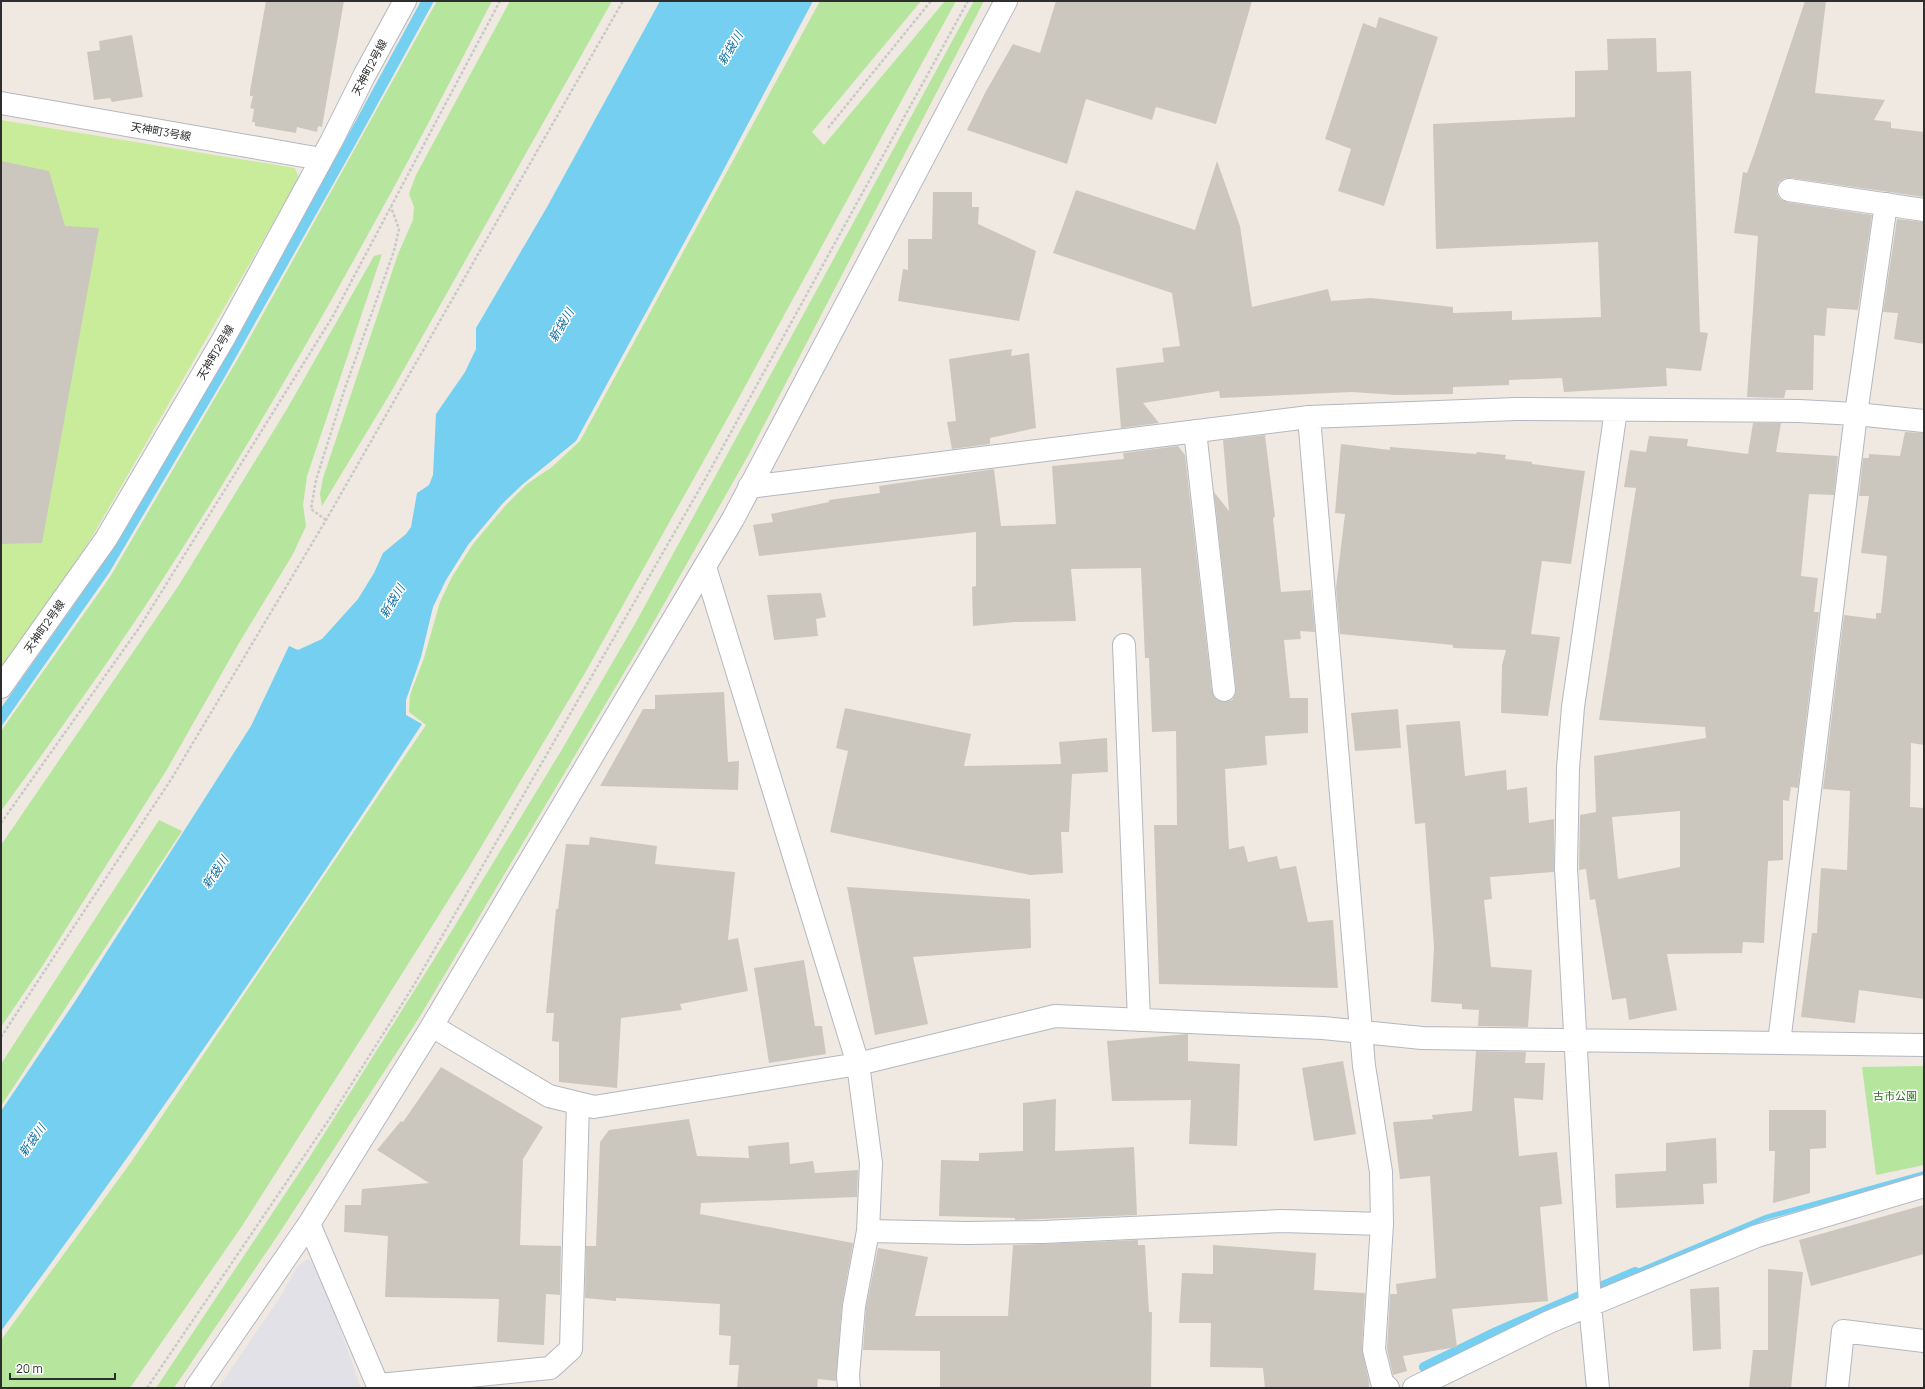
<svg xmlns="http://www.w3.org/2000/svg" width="1925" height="1389" viewBox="0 0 1925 1389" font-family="Manrope,'Noto Sans JP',sans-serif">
  <rect width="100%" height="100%" fill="#efe9e1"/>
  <path fill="#e3e1e8" d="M 307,1259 L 318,1266 L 361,1388 L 218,1388 L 281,1296 L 298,1266 Z"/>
  <path fill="#b6e59e" d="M 437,1 L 492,1 C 390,200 281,397 159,585 C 109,662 55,737 1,811 L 1,731 L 110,577 L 243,350 Z
    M 510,1 L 612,1 L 391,392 L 322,506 L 320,494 L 323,478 L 398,254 L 413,220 L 414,207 L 409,194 L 416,175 Z
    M 820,1 L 921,1 L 812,132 L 824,145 L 945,1 L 956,1 L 736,403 L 585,673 L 466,872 L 366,1031 L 242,1226 L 130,1388 L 1,1388 L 1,1340 L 129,1165 L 426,725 L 409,712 L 410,695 L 424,658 L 440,602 L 452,577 L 473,544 L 506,505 L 527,484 L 552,467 L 580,441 Z
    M 974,1 L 984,1 L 749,454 L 643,641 L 419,1018 L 276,1238 L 174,1388 L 156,1388 L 309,1158 L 448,937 L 561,751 L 636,622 Z
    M 382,254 L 307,476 L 303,505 L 306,526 L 293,554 L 239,643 L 166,771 L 43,965 L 1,1027 L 1,845 L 179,585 L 287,409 L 374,256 Z
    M 159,820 L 182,831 L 1,1106 L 1,1064 Z
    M 1924,1066 L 1924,1165 L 1876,1175 L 1862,1067 Z"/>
  <path fill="#c9ec9a" d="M 1,120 L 295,168 L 299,178 L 92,537 L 1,672 Z"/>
  <path fill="#75cff0" d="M 421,1 L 434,1 L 354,147 L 223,380 L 109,573 L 1,727 L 1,708 L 99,569 L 231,344 L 342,146 Z
    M 660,1 L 813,1 L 715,186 L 576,441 L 523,484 L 503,503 L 468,545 L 446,580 L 433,607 L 421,657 L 406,700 L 406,715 L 422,724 C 287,930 148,1134 1,1331 L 1,1111 L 74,1003 L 251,726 L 289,646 L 298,650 L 322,639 L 358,599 L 374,573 L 383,553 L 406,534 L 411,527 L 417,493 L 429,485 L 433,475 L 436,414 L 465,372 L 476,349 L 476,328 L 547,207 Z
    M 1924,1171 L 1924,1176 L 1766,1220 L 1624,1280 L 1623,1275 L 1765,1215 Z"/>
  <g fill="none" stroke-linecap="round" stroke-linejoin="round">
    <path stroke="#75cff0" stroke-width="10" d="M 1424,1367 L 1496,1332 L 1635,1272"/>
  </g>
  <path fill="#cbc7bf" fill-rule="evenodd" d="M 266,1 L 344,1 L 322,127 L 318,126 L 317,132 L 297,127 L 296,133 L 255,126 L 255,122 L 252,122 L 254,109 L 250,108 L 253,96 L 250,96 L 250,91 Z
    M 1056,1 L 1252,1 L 1216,124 L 1156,107 L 1152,120 L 1086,99 L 1067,164 L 967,130 L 985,93 L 1013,44 L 1040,53 Z
    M 1805,1 L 1826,1 L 1815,93 L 1885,100 L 1874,120 L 1891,122 L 1891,128 L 1924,132 L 1924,197 L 1791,178 L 1785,178 L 1779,182 L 1777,188 L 1777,194 L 1781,200 L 1787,202 L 1872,215 L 1858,310 L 1827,308 L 1825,336 L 1814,335 L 1813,390 L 1786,390 L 1784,398 L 1747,397 L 1758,236 L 1734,233 L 1743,172 L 1747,173 L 1754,154 Z
    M 1379,17 L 1438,37 L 1384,206 L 1338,191 L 1351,149 L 1325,139 L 1363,23 L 1376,28 Z
    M 132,35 L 143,97 L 112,102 L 110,98 L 94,100 L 87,52 L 100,50 L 99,41 Z
    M 1656,38 L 1657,72 L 1691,71 L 1700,332 L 1708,333 L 1701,371 L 1666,368 L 1667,386 L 1564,392 L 1562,378 L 1509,380 L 1509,385 L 1453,387 L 1453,394 L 1396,395 L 1352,392 L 1220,398 L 1219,391 L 1143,403 L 1159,423 L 1121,428 L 1116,368 L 1164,362 L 1162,348 L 1180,346 L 1172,293 L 1053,253 L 1076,190 L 1195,230 L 1217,161 L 1240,226 L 1252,307 L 1328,289 L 1331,301 L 1371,298 L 1453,307 L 1453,313 L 1512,311 L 1512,320 L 1601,317 L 1598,242 L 1436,249 L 1433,124 L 1575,117 L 1575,71 L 1608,70 L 1607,39 Z
    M 1,161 L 49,171 L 65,226 L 99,228 L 42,543 L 1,544 Z
    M 933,192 L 972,192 L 972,207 L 979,207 L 978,224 L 1036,251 L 1019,321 L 898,301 L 903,269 L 908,270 L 908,239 L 932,239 Z
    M 1897,219 L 1924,222 L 1924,344 L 1894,339 L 1898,313 L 1883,312 Z
    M 1012,349 L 1011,356 L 1029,353 L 1036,428 L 990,438 L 990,444 L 952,449 L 947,422 L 956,421 L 949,359 Z
    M 1753,423 L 1781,423 L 1776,452 L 1838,456 L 1834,495 L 1809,494 L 1801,576 L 1818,578 L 1814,612 L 1819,612 L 1798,788 L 1791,787 L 1789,801 L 1783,800 L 1783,860 L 1768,861 L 1764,943 L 1743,942 L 1742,953 L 1667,954 L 1677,1010 L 1629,1020 L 1626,998 L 1612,1000 L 1595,899 L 1590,900 L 1586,869 L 1579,870 L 1580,815 L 1596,812 L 1594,756 L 1706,738 L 1705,727 L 1599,720 L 1636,488 L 1624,487 L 1630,450 L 1646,452 L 1649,436 L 1688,439 L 1687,446 L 1748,454 ZM 1680,811 L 1680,867 L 1618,879 L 1612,817 Z
    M 1905,432 L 1924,433 L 1924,745 L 1911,743 L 1910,807 L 1924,808 L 1924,999 L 1859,990 L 1855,1023 L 1801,1017 L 1812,933 L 1817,933 L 1821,868 L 1847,870 L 1850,791 L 1823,789 L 1844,615 L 1876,619 L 1876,613 L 1881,613 L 1887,556 L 1861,553 L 1869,496 L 1859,496 L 1863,458 L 1869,458 L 1869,454 L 1900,456 Z
    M 1265,435 L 1275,517 L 1273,518 L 1281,592 L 1311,590 L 1315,632 L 1300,631 L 1301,639 L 1284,640 L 1290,698 L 1308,698 L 1308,733 L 1265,736 L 1267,765 L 1225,769 L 1229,849 L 1244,846 L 1248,862 L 1277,856 L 1280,869 L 1296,866 L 1308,922 L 1333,920 L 1338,988 L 1159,984 L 1154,825 L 1177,825 L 1176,731 L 1152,732 L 1149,658 L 1145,658 L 1141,568 L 1071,569 L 1076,621 L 1014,622 L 973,626 L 972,587 L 976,586 L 976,532 L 759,556 L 753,525 L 773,522 L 771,514 L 829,502 L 829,500 L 880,493 L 879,486 L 994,469 L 1001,526 L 1056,524 L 1052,466 L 1124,459 L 1123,453 L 1178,446 L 1185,455 L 1212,691 L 1214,697 L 1219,701 L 1226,702 L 1232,700 L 1235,695 L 1236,689 L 1214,492 L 1229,511 L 1223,440 Z
    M 1341,444 L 1390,450 L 1390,447 L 1476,454 L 1477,452 L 1506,455 L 1505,459 L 1532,462 L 1532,464 L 1585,471 L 1571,564 L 1542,561 L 1531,634 L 1560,637 L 1548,716 L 1501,713 L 1502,665 L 1506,650 L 1453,648 L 1453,645 L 1340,634 L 1336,588 L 1345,514 L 1335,513 Z
    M 821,593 L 826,617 L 816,619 L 818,636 L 774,640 L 767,595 Z
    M 724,692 L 728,762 L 739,761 L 738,790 L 600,786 L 643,709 L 655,709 L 655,695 Z
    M 845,708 L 971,734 L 964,766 L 1061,764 L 1059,742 L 1107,738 L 1108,772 L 1072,774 L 1069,832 L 1061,832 L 1063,873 L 1030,875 L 830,832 L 848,751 L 836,748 Z
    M 1398,709 L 1401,748 L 1355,751 L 1351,713 Z
    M 1460,721 L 1465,776 L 1506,770 L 1507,790 L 1527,787 L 1529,823 L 1554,819 L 1554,872 L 1490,877 L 1492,899 L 1484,900 L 1491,967 L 1532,970 L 1528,1027 L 1478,1026 L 1479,1010 L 1462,1009 L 1462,1004 L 1431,1002 L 1434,947 L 1425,823 L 1415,824 L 1406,725 Z
    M 590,837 L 657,846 L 655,864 L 735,872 L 728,940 L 738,938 L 748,991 L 680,1004 L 682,1010 L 621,1018 L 617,1088 L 559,1082 L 559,1042 L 552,1041 L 554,1013 L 546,1013 L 556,909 L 558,909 L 566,844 L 589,845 Z
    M 847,887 L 1030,899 L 1031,948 L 913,957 L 928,1024 L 875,1035 Z
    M 804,960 L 815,1026 L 822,1026 L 826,1054 L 769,1063 L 754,968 Z
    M 1188,1034 L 1188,1061 L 1240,1064 L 1237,1146 L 1189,1144 L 1191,1100 L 1112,1101 L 1107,1041 Z
    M 1476,1051 L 1526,1052 L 1525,1063 L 1545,1063 L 1543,1100 L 1514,1098 L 1519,1156 L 1557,1152 L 1562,1204 L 1540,1207 L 1548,1301 L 1452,1309 L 1457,1347 L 1403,1356 L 1407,1371 L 1393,1375 L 1387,1349 L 1390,1294 L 1397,1294 L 1396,1284 L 1436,1278 L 1430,1176 L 1400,1179 L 1393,1122 L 1433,1119 L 1432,1115 L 1472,1111 Z
    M 1343,1061 L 1356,1134 L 1314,1141 L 1302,1068 Z
    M 441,1067 L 543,1127 L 523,1159 L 520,1245 L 561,1246 L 560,1295 L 546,1294 L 544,1345 L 497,1342 L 499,1299 L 385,1297 L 388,1236 L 344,1232 L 345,1205 L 361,1205 L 362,1189 L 429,1183 L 377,1150 L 401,1121 L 403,1122 Z
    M 1056,1099 L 1055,1151 L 1134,1147 L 1137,1215 L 1015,1220 L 1015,1218 L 939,1216 L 941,1160 L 979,1161 L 979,1153 L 1023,1151 L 1023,1103 Z
    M 1769,1110 L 1826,1110 L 1826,1148 L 1810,1149 L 1810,1193 L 1773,1203 L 1775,1151 L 1769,1151 Z
    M 689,1119 L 697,1156 L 749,1158 L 748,1146 L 789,1142 L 790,1164 L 813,1161 L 815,1173 L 858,1170 L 857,1197 L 701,1203 L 700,1214 L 853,1243 L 842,1305 L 836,1381 L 818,1379 L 817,1388 L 737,1388 L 739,1365 L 729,1365 L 731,1336 L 719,1335 L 720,1304 L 616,1298 L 616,1301 L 585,1298 L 586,1246 L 596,1246 L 600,1142 L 609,1130 Z
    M 1716,1138 L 1717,1183 L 1703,1184 L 1704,1204 L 1616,1208 L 1615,1174 L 1666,1171 L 1666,1143 Z
    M 1924,1205 L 1924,1254 L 1811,1286 L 1799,1240 Z
    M 1138,1240 L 1138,1245 L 1145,1245 L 1149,1312 L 1152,1312 L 1151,1388 L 940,1388 L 940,1351 L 863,1350 L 866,1308 L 878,1248 L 928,1257 L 915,1316 L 1008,1316 L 1013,1245 Z
    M 1213,1245 L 1316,1253 L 1314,1290 L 1365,1293 L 1362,1349 L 1369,1382 L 1369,1388 L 1265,1388 L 1263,1368 L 1210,1367 L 1211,1323 L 1179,1323 L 1182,1273 L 1213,1274 Z
    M 1768,1269 L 1803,1272 L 1791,1388 L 1749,1388 L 1753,1350 L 1768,1350 Z
    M 1719,1287 L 1721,1349 L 1693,1351 L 1690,1289 Z"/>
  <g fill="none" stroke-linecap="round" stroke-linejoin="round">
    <defs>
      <path id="minor" d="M 1,103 L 321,159
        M 1789,190 L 1924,210
        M 1309,417 L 1364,1066 L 1381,1172 L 1382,1224 L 1374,1350 L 1382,1382 L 1388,1388
        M 1195,431 L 1224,690
        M 749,487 L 1309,417 L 1516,409 L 1799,411 L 1856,414 L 1924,421
        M 705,567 L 858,1064 L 871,1163 L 868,1231 L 854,1306 L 848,1375 L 849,1388
        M 1124,645 L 1139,1020
        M 1,687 L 106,539 L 224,338 L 331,142 L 365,74 L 405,1
        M 432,1026 L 549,1096 L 594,1107 L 858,1064 L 1055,1016 L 1323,1028 L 1422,1038 L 1924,1045
        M 1779,1043 L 1856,414 L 1886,204
        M 309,1224 L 379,1388
        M 868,1231 L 967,1233 L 1043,1232 L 1282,1221 L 1382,1224
        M 379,1385 L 550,1368 L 571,1349 L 578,1103
        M 196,1388 L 309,1224 L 432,1026 L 733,519 L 1006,1
        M 1414,1388 L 1549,1322 L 1757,1236 L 1924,1186
        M 1598,1388 L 1590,1305 L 1566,868 L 1568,768 L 1573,707 L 1616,410
        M 1837,1388 L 1843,1331 L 1924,1341"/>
    </defs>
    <use href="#minor" stroke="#b4b7c1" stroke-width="24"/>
    <path stroke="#c9c9c9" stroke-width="2.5" stroke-dasharray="3 2" stroke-linecap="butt" d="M 828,128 L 931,1
      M 326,520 L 311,509 L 316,480 L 345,388 L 394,251 L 399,229 L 391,207
      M 1,823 L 139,628 L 333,316 L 500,1
      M 1,1037 L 172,778 L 326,520 L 623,1
      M 147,1388 L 332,1115 L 414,985 L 703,483 L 968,1"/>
    <use href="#minor" stroke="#fff" stroke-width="22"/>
  </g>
  <g text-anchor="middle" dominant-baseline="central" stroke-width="3" stroke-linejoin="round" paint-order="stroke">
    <g font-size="11" fill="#2e2e2e" stroke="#fff">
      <text transform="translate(369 67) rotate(-62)">天神町2号線</text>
      <text transform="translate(161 131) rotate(10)">天神町3号線</text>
      <text transform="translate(215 352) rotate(-60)">天神町2号線</text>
      <text transform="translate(44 626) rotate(-55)">天神町2号線</text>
    </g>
    <g font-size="11" fill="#2c6e1b" stroke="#fff">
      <text x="1895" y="1095">古市公園</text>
    </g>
    <g font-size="12" font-style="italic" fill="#0d6fa3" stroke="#fff">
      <text transform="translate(730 48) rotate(-59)">新袋川</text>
      <text transform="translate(561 325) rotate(-59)">新袋川</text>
      <text transform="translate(392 601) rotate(-59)">新袋川</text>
      <text transform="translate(215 872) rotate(-56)">新袋川</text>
      <text transform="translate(32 1140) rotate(-55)">新袋川</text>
    </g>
  </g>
  <rect width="1925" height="1389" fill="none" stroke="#2e2e2e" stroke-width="4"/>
  <path d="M10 1373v6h105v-6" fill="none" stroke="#2e2e2e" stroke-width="2"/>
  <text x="16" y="1373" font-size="12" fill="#2e2e2e" stroke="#ffffff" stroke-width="3" paint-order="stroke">20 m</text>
</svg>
